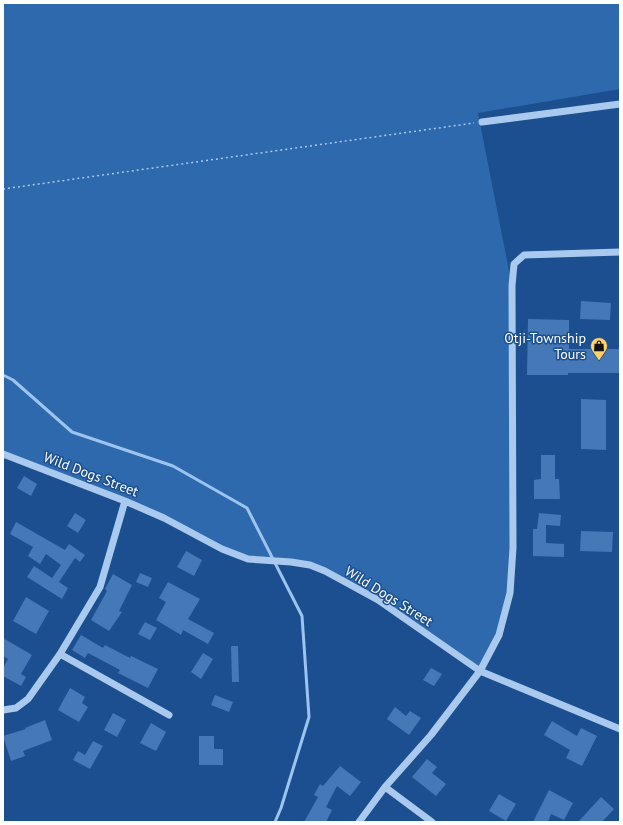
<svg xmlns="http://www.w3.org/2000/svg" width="623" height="825" viewBox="0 0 623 825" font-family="'PT Sans',sans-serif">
  <rect width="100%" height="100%" fill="#1b4f8f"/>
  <path fill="#2e69ad" d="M 3,3 L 620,3 L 620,89 L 478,113 L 512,286 L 510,593 L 499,635 L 480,671 L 378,600 L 310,565 L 248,559 L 164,518 L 3,454 Z"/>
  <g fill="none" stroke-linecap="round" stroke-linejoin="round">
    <path stroke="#9cc4f0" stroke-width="3" d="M 3,375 L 13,380 L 72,432 L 173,466 L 247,508 L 302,616 L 309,717 L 281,808 L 275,822"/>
  </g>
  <path fill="#4478b7" d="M 581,301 L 611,303 L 610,320 L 580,319 Z
    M 528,319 L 569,320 L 569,349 L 620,349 L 620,373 L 568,373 L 568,375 L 527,375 Z
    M 581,399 L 606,400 L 606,450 L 581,449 Z
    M 541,455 L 555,455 L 555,479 L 559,479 L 560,499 L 534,499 L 534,480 L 541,479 Z
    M 24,476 L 37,484 L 31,496 L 17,488 Z
    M 75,513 L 86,520 L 78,533 L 67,526 Z
    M 539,513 L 561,515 L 560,526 L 546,525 L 546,543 L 564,544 L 564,557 L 533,556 L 533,529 L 537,529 Z
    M 16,522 L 65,550 L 69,544 L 85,555 L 80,562 L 75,558 L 59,582 L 68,588 L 62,599 L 27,577 L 34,566 L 52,578 L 61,565 L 46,554 L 40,564 L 28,556 L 33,547 L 10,534 Z
    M 581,531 L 613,532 L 612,552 L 580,551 Z
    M 186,551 L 202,560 L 194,576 L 177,567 Z
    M 140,573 L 152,578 L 148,587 L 136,582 Z
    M 113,574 L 132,585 L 119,611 L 122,612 L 109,631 L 91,620 L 107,591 L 105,589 Z
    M 168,582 L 200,599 L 188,619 L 214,633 L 208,644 L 183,630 L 181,635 L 156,620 L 166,602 L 159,598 Z
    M 26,597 L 49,611 L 36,634 L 13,621 Z
    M 145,622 L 157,628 L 150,640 L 138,634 Z
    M 81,635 L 103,648 L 105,645 L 130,658 L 131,656 L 158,669 L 148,688 L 118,673 L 120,670 L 88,653 L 85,658 L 72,650 Z
    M 3,638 L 32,655 L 21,674 L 26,677 L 21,686 L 3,676 L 3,668 L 8,659 L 3,656 Z
    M 231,646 L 238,646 L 239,682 L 232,682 Z
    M 203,653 L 213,659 L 201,679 L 191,672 Z
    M 431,668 L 442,674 L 434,686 L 423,680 Z
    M 70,688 L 85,697 L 82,703 L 88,707 L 79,722 L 58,710 Z
    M 215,695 L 233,702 L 229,712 L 211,705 Z
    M 395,707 L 406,716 L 410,711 L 421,718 L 409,735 L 387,719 Z
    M 113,713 L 126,720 L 117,737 L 104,730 Z
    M 45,720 L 52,740 L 23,751 L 25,756 L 11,761 L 3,736 L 26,729 L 25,728 Z
    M 552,721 L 577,736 L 581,728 L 597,736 L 582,766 L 566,758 L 570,750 L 544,735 Z
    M 151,723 L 166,732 L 156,751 L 140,743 Z
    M 199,736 L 214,736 L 214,749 L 223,749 L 223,765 L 199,765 Z
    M 93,741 L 103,746 L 90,769 L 73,760 L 78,751 L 85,755 Z
    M 427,759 L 437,767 L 432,773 L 446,784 L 436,796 L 412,777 Z
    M 340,766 L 361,782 L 350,796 L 337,786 L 326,807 L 332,810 L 326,822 L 304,822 L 318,797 L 314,795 L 320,784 L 323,786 Z
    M 549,790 L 573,803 L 564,820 L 551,814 L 548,822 L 533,822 Z
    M 499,794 L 516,804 L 506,821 L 489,811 Z
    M 601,797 L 614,809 L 602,822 L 578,822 Z"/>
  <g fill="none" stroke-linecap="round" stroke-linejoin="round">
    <path stroke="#a9c9ee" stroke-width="1.5" stroke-dasharray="2 3" stroke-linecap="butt" d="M 3,189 L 474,123"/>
    <path stroke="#a9c9ee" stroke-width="7" d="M 482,122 L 620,104
      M 3,454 L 125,501 L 164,518 L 222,549 L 248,559 L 291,562 L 310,565 L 325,571 L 378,600 L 480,671 L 620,729
      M 60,654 L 169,715
      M 3,710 L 16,708 L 28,699 L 60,654 L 100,587 L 125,501
      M 385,787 L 432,822
      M 359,822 L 385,787 L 431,735 L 480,671 L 499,635 L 510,593 L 513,548 L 512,286 L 514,264 L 524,255 L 620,252"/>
  </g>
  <defs>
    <symbol id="shop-pin" viewBox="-11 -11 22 30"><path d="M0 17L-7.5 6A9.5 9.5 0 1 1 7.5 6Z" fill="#ffd166" stroke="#1b4f8f"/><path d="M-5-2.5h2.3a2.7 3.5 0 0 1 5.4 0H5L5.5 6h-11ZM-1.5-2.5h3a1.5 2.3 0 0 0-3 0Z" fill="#111"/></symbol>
  </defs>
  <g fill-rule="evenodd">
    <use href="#shop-pin" x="589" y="336" width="20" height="27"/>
  </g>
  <g text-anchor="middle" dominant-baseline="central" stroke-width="3" stroke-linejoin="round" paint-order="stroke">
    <g font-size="14" fill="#fff" stroke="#1b4f8f" text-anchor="end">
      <text x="586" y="338">Otji-Township<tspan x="586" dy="16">Tours</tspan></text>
    </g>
    <g font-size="14" fill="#fff" stroke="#1b4f8f">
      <text transform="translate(91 474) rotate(21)">Wild Dogs Street</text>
      <text transform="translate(389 596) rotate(32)">Wild Dogs Street</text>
    </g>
  </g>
  <rect width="623" height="825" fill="none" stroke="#ffffff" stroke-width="8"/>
</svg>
